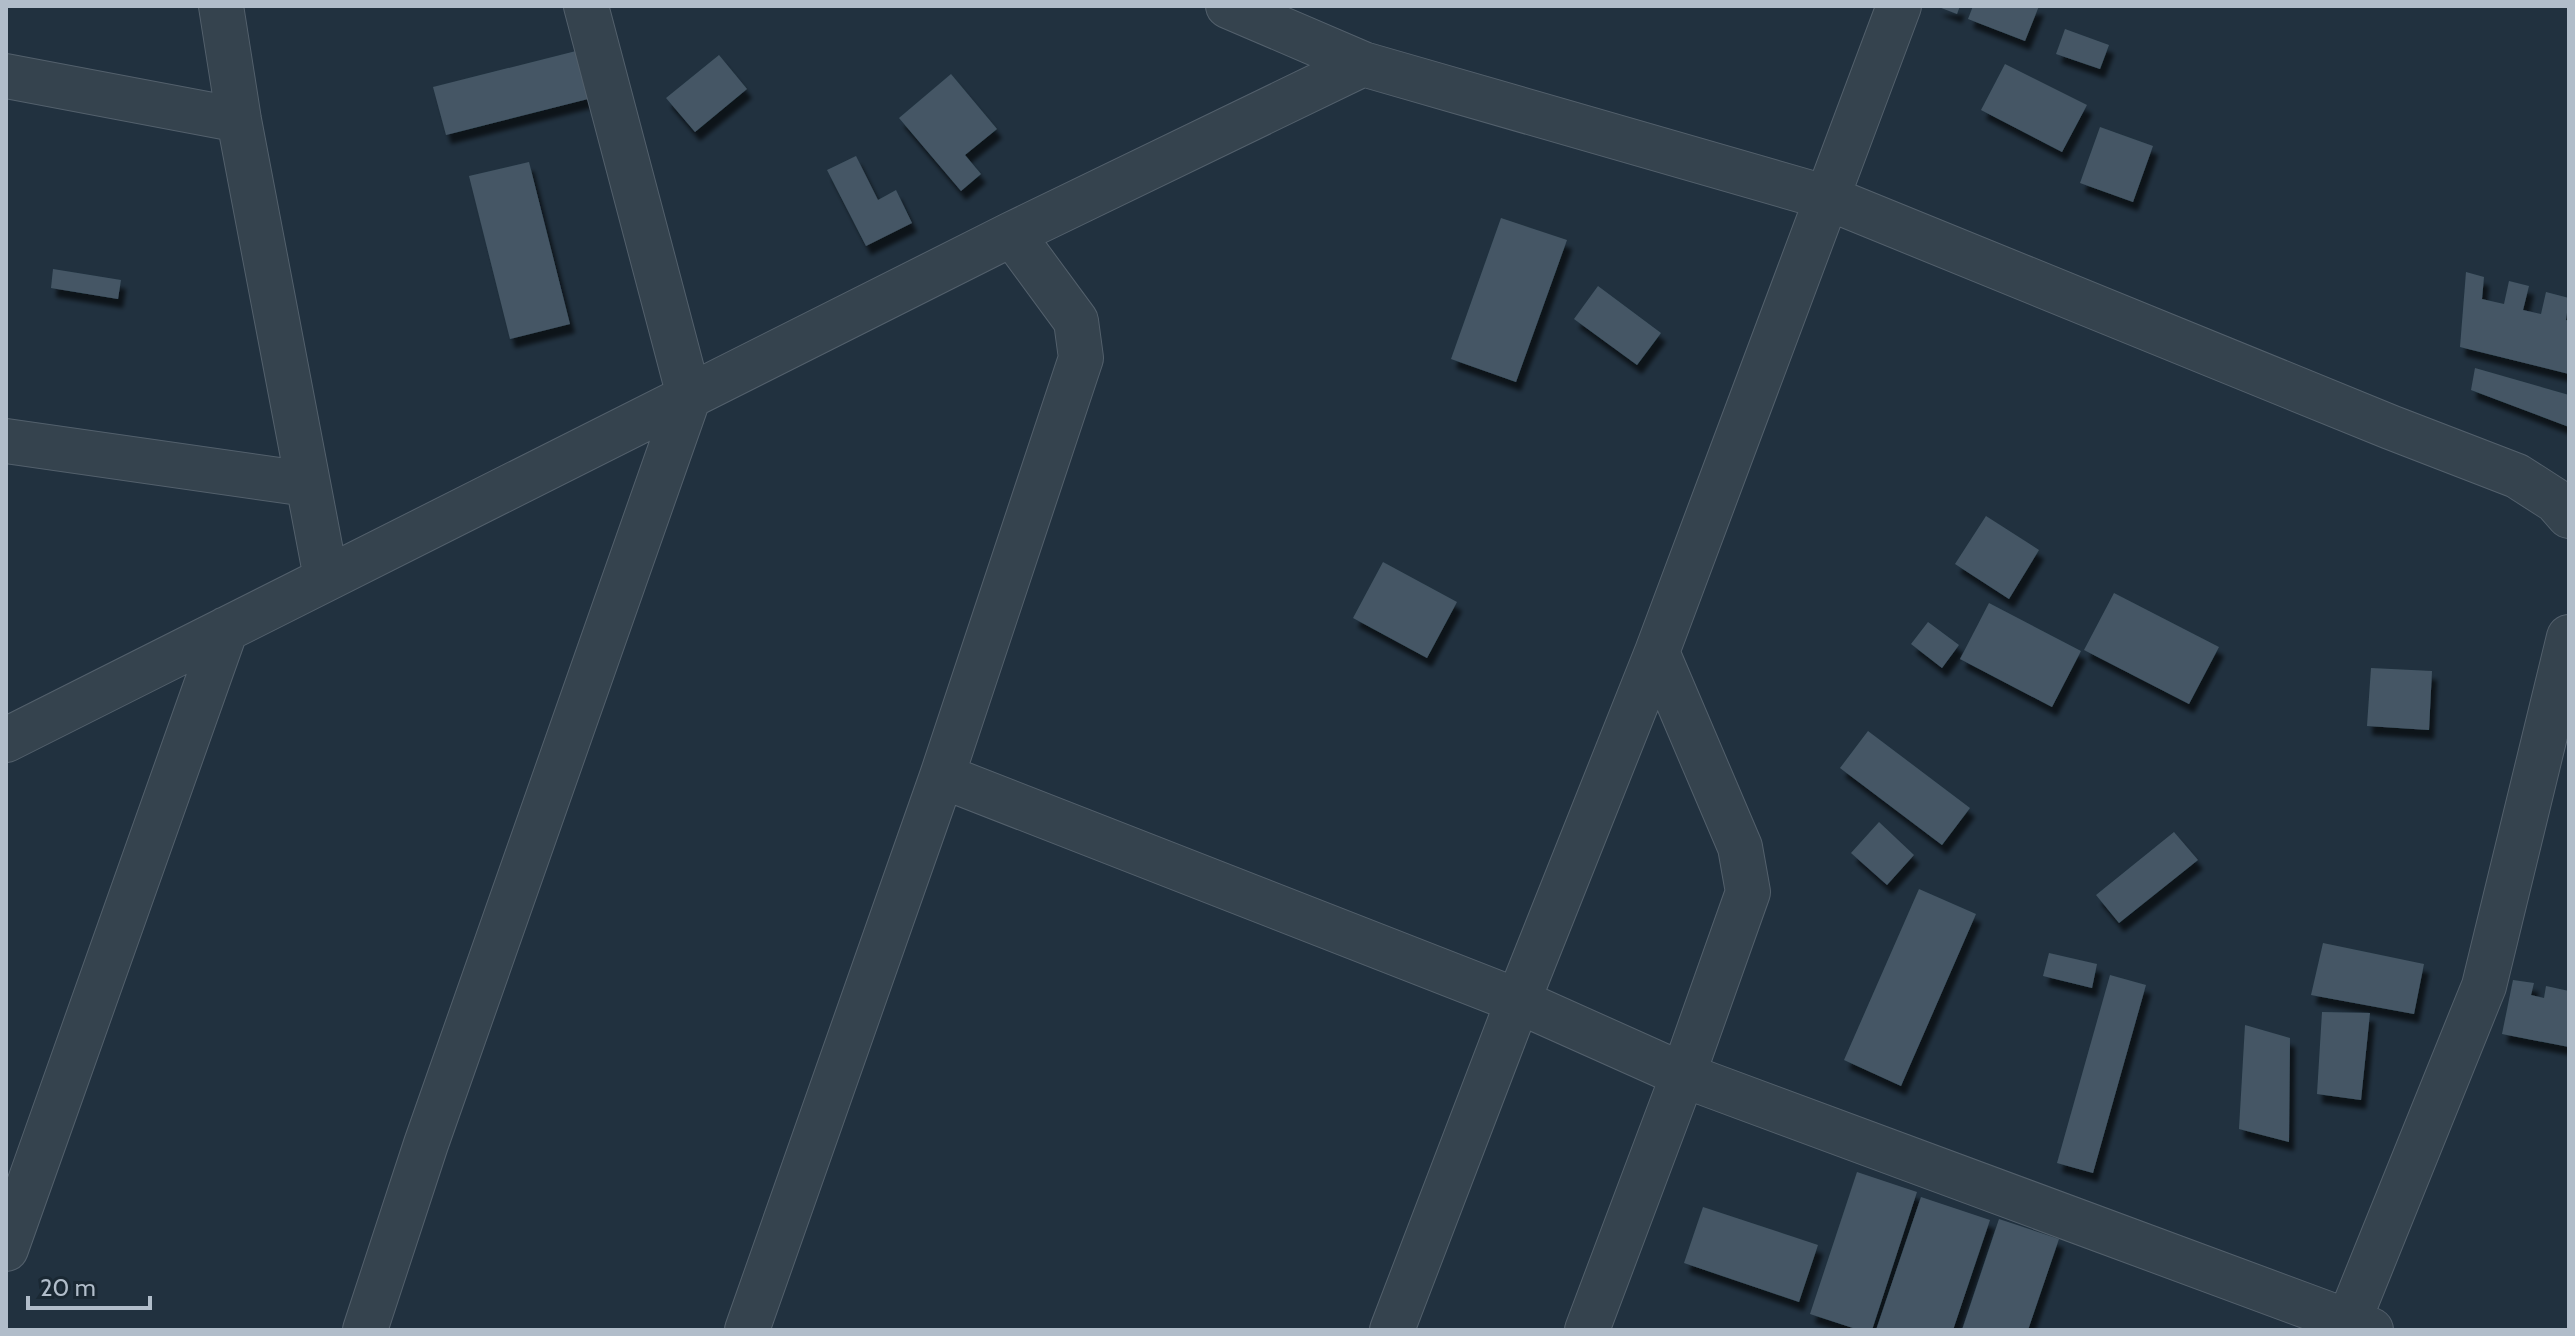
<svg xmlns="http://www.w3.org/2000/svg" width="2575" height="1336" viewBox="0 0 2575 1336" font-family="Cabin,sans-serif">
  <defs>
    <filter id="shadow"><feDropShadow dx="5" dy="9" stdDeviation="2" flood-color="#0009"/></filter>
  </defs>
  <rect width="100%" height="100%" fill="#21313f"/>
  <path fill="#445765" filter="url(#shadow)" d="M 1936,6 L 1960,6 L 1957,14 Z
    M 1973,6 L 2039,6 L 2025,41 L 1968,19 Z
    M 2065,29 L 2109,45 L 2100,69 L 2056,54 Z
    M 576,51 L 588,99 L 446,135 L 433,87 Z
    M 719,55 L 747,89 L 695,132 L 666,98 Z
    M 2005,64 L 2087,105 L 2062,152 L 1981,110 Z
    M 951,74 L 997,129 L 965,155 L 981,174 L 961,191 L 899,118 Z
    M 2100,127 L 2153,146 L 2133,202 L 2080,183 Z
    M 856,156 L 878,200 L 896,190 L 912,223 L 866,246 L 827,170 Z
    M 529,162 L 570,324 L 510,339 L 469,176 Z
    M 1501,218 L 1567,240 L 1516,382 L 1451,359 Z
    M 53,269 L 121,280 L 118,299 L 51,288 Z
    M 2466,272 L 2484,277 L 2482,299 L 2504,304 L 2509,281 L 2529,286 L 2523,310 L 2541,314 L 2546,292 L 2569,298 L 2566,320 L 2569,321 L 2569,374 L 2460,347 Z
    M 1598,286 L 1661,333 L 1637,365 L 1574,319 Z
    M 2475,368 L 2569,395 L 2569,427 L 2471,390 Z
    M 1986,516 L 2039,550 L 2009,599 L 1955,564 Z
    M 1383,562 L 1457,602 L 1427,658 L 1353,618 Z
    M 2114,593 L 2219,647 L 2189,704 L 2084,650 Z
    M 1989,603 L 2081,651 L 2052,707 L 1960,659 Z
    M 1928,622 L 1959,645 L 1942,668 L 1911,644 Z
    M 2371,668 L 2432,671 L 2429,730 L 2367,726 Z
    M 1868,731 L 1970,808 L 1942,845 L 1840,768 Z
    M 1879,822 L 1914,855 L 1887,885 L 1851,853 Z
    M 2174,832 L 2198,860 L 2119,923 L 2096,895 Z
    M 1919,889 L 1976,914 L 1901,1086 L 1844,1060 Z
    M 2323,943 L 2424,964 L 2414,1014 L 2311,995 Z
    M 2049,953 L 2097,964 L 2092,988 L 2043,976 Z
    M 2110,975 L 2146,985 L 2093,1173 L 2057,1163 Z
    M 2513,980 L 2534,983 L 2531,995 L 2544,998 L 2546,986 L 2569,991 L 2567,1000 L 2569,1000 L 2569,1047 L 2502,1034 Z
    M 2322,1012 L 2370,1013 L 2361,1100 L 2317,1094 Z
    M 2245,1025 L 2290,1038 L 2289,1142 L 2239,1129 Z
    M 1857,1172 L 1917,1192 L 1872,1330 L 1859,1330 L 1810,1314 Z
    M 1921,1197 L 1990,1220 L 1953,1330 L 1876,1330 Z
    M 1703,1207 L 1818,1245 L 1799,1302 L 1684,1263 Z
    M 1999,1219 L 2059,1239 L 2028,1330 L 1962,1330 Z"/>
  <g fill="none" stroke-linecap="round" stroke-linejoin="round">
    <defs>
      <path id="minor" d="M 221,6 L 239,120 L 326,578
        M 1228,6 L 1363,64 L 1828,198 L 2390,427 L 2517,476 L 2556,501 L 2569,516
        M 6,76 L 239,120
        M 6,441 L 307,484
        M 6,740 L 1012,234 L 1363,64
        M 942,776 L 1518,1001 L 1683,1075 L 2371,1330
        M 6,1249 L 226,629
        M 365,1330 L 426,1144 L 689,396 L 586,6
        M 747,1330 L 942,776 L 1081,358 L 1076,321 L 1012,234
        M 1392,1330 L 1518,1001 L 1657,652 L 1899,6
        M 1587,1330 L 1683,1075 L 1748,892 L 1740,847 L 1657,652
        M 2345,1330 L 2484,986 L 2569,637"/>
    </defs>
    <use href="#minor" stroke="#53606c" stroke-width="46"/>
    <use href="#minor" stroke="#35434e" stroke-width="44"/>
  </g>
  <rect width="2575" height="1336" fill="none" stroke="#b1bdca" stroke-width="16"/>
  <path d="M28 1296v12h122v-12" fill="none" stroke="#b1bdca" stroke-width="4"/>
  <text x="40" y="1296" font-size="24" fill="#b1bdca" stroke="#1a2833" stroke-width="6" paint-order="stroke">20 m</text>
</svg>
